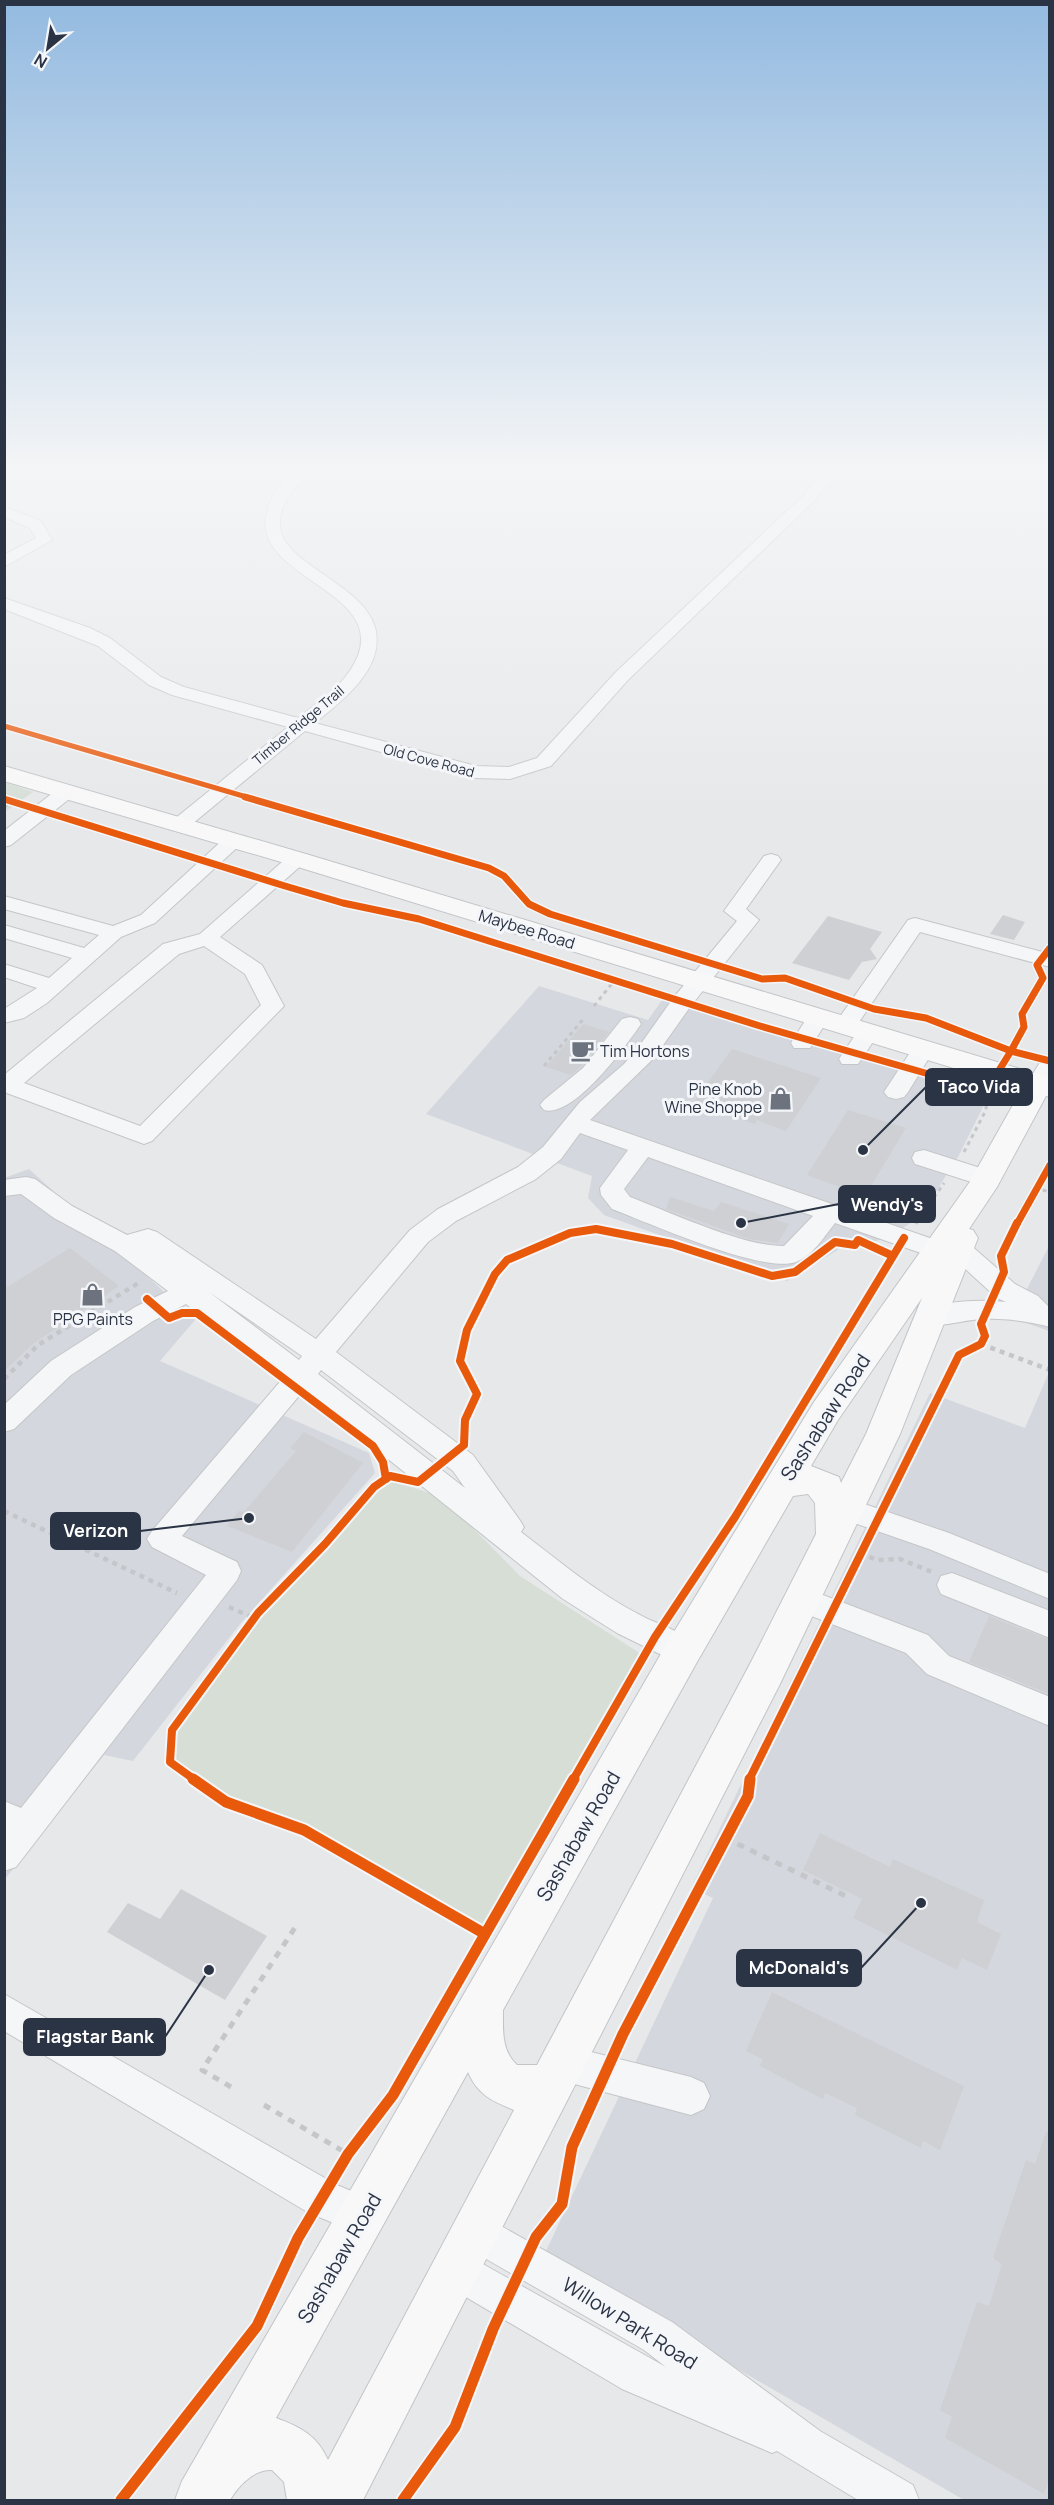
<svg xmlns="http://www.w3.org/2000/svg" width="1054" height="2505" viewBox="0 0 1054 2505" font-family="Manrope,sans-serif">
  <rect width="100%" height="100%" fill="#e6e8ea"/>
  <path fill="#d4d7dd" d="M 539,986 L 648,1020 L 662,1000 L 976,1092 L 984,1105 L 959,1155 L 920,1217 L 885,1239 L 839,1249 L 787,1281 L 604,1215 L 588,1198 L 592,1176 L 426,1114 Z
    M 29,1169 L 195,1320 L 160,1361 L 369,1453 L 375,1473 L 240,1624 L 133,1761 L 104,1755 L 5,1879 L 4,1178 Z
    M 1049,1246 L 1049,1331 L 1012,1318 Z
    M 1049,1372 L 1049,2500 L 964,2500 L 691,2342 L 545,2253 L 713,1898 L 691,1888 L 930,1393 L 1025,1428 Z"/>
  <path fill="#d6ded6" d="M 5,782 L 33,792 L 5,812 Z
    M 395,1482 L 442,1497 L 520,1576 L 644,1656 L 485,1934 L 304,1830 L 226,1802 L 170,1762 L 172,1730 L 258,1613 L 325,1544 L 374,1487 Z"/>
  <path fill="#ced0d3" d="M 1003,915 L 1025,922 L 1014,940 L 990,934 Z
    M 828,916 L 882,932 L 870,949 L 877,959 L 862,962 L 849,980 L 792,963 Z
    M 583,1024 L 609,1032 L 581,1066 L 571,1075 L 546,1067 Z
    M 732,1049 L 821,1078 L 786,1131 L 757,1120 L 755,1124 L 693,1103 Z
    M 848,1110 L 906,1128 L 865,1196 L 807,1175 Z
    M 670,1197 L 714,1211 L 721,1202 L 789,1224 L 778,1243 L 749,1239 L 666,1209 Z
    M 70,1248 L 119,1286 L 34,1343 L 4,1371 L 4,1289 Z
    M 304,1432 L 363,1463 L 292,1552 L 227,1526 L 239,1511 L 244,1512 L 296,1451 L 290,1448 Z
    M 989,1616 L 1050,1640 L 1050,1694 L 969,1662 Z
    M 820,1833 L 890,1867 L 893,1859 L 984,1900 L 977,1922 L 1001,1934 L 987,1970 L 962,1958 L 957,1970 L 853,1918 L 862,1899 L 803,1870 Z
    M 181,1889 L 267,1936 L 225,2000 L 107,1932 L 128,1903 L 160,1919 Z
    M 772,1992 L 964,2086 L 940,2150 L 923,2141 L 921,2148 L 855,2115 L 857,2108 L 825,2093 L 823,2099 L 760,2066 L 763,2059 L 746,2051 Z
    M 1046,2132 L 1050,2132 L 1050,2476 L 1044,2494 L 945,2438 L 952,2417 L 940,2410 L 977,2302 L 989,2306 L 1002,2264 L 993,2258 L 1026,2160 L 1035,2164 Z"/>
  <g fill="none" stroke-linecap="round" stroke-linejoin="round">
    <defs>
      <path id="minor" d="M 294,471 L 310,471 C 296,489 279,499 280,525 C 280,563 362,583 375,627 C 386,668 343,700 315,723 L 476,766 L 509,767 L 537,758 L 616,672 L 804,495 L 824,471 L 839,471 L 814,501 L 628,680 L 551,766 L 510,779 L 475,778 L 305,731 L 186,829 L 172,829 L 169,825 L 172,821 L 288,727 L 172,695 L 149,685 L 98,646 L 4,609 L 4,598 L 90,628 L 110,638 L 161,677 L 184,687 L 298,718 C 316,704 337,690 349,672 C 404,593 255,582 266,517 C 269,498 279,483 294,471 Z
        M 4,507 L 41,521 L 52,540 L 4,567 L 4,555 L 36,538 L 30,528 L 4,517 Z
        M 66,786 L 73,788 L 76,792 L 73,796 L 11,845 L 4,847 L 4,831 L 59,788 Z
        M 234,834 L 241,836 L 244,840 L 241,844 L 155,923 L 121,937 L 47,1003 L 24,1018 L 4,1023 L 4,1009 L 37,988 L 4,977 L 4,964 L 49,978 L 72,958 L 4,938 L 4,925 L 84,948 L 99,935 L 4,909 L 4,896 L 113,926 L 141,915 L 227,836 Z
        M 297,853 L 304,855 L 307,859 L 304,863 L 220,937 L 262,965 L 284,1006 L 152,1141 L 144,1144 L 136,1141 L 4,1092 L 4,1075 L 163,944 L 200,934 L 290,855 ZM 204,946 L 245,974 L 261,1005 L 140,1126 L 24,1083 L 179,954 Z
        M 771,854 L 778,856 L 781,860 L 746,909 L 759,920 L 690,1007 L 654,1058 L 590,1120 L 947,1244 L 958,1239 L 967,1242 L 1015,1284 L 1038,1296 L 1050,1308 L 1050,1327 C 1032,1322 1004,1318 985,1319 C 964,1319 941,1329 921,1323 L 917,1316 L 921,1309 C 947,1301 979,1299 1006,1302 L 997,1298 L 949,1254 L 938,1259 L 835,1223 C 824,1237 813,1255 796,1262 C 763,1274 649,1223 612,1209 L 601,1195 L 600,1188 L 628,1150 L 580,1133 L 561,1159 L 536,1179 L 456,1221 L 428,1242 L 336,1352 L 473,1455 L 519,1519 L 524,1527 L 521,1532 C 559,1561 597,1593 640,1615 C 658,1625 689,1632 698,1651 L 694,1660 L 683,1664 L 672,1660 L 617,1633 L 563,1599 L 303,1391 L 182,1536 L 237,1562 L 241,1571 L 237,1580 L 16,1867 L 4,1871 L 4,1801 L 21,1808 L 206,1575 L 152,1547 L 147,1539 L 152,1531 L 284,1377 L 186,1304 L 153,1321 L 71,1375 L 14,1429 L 4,1432 L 4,1405 L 51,1361 L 135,1307 L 168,1291 L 115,1251 L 54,1218 L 21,1194 L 4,1196 L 4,1180 L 26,1177 L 35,1179 L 72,1206 L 127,1235 L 148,1229 L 157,1232 L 316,1339 L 410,1230 L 438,1209 L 518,1167 L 543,1147 L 580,1102 L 624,1064 L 638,1048 L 674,997 L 737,921 L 724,911 L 764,856 ZM 648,1157 L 813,1216 L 784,1246 C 744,1247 670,1212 630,1197 L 624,1189 ZM 209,1292 L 302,1356 L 299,1360 ZM 321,1370 L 453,1471 L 465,1488 L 318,1374 Z
        M 915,918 L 1050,954 L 1050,967 L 920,932 L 853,1031 L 837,1031 L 834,1026 L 837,1021 L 908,920 Z
        M 818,1011 L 826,1013 L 829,1018 L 810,1048 L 794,1048 L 791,1043 L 810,1013 Z
        M 630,1017 L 638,1019 L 641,1024 C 625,1047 574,1118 544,1110 L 540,1105 L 544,1100 L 583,1068 L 622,1019 Z
        M 868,1026 L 876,1028 L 879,1033 L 858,1064 L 842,1064 L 839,1059 L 860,1028 Z
        M 923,1043 L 931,1045 L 934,1050 L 908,1092 L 904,1097 L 896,1099 L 888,1097 L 884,1092 L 915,1045 Z
        M 1050,1057 L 1050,1085 L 1046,1090 L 1038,1092 L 1030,1090 L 1026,1085 L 1042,1059 Z
        M 924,1150 L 996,1173 L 999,1179 L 996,1185 L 987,1187 L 915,1164 L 912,1158 L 915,1152 Z
        M 847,1498 L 949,1533 L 1050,1574 L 1050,1599 L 929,1549 L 837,1517 L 832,1509 L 837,1501 Z
        M 952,1573 L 1050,1611 L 1050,1638 L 941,1594 L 937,1585 L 941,1576 Z
        M 802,1587 L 928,1635 L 949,1656 L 1050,1697 L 1050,1726 L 927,1674 L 906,1653 L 791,1608 L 787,1599 L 791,1590 Z
        M 4,1994 L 337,2185 L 377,2202 L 382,2216 L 377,2230 L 363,2235 L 309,2213 L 4,2031 Z
        M 563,2045 L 691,2077 L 704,2083 L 710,2096 L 704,2109 L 691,2115 L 563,2081 L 550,2076 L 545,2063 L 550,2050 Z
        M 476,2212 L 672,2322 L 820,2431 L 913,2485 L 919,2500 L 858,2500 L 777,2451 L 772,2453 L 622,2389 L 442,2283 L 436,2269 L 442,2255 L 456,2249 L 666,2367 L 644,2350 L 462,2245 L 457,2231 L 462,2217 Z"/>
      <path id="major" d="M 4,766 L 306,854 L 1050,1078 L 1050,1097 L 1046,1096 L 997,1187 L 969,1229 L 973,1230 L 978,1238 L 900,1434 L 779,1686 L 363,2500 L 287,2500 L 284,2482 L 272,2470 C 254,2469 238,2486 230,2500 L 175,2500 L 182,2481 L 669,1640 L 814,1402 L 969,1183 L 1022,1089 L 288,864 L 4,781 ZM 922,1298 L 866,1434 L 841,1483 L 839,1477 L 811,1466 L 838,1420 ZM 808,1494 L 815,1503 L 816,1534 L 751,1662 L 537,2065 L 517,2065 C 501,2050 503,2030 503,2010 L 697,1662 L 793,1496 ZM 468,2072 C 478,2095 492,2101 514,2110 L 328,2460 C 317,2435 300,2427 276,2418 Z"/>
    </defs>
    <use href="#minor" stroke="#c4c6c8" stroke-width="2"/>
    <use href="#major" stroke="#c2c5c8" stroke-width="2"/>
    <path stroke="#c5c6ca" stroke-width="3" stroke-dasharray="4 4" stroke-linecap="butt" d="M 4,807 L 13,801
      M 594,1006 L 614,981
      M 544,1066 L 585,1017
      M 964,1152 L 986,1110 L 987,1092
      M 1035,1188 L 1050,1192
      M 916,1224 L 944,1183"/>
    <path stroke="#c5c6ca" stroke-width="4.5" stroke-dasharray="5 5" stroke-linecap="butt" d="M 981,1344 L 1050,1370
      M 4,1379 L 38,1345 L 140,1282
      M 4,1511 L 177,1593
      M 860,1553 L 877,1560 L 900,1559 L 932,1572
      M 229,1607 L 254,1618"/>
    <path stroke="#c5c6ca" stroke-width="5" stroke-dasharray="7 7" stroke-linecap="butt" d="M 725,1838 L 850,1898
      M 231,2087 L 202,2070 L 298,1923
      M 264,2105 L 348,2154"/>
    <use href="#minor" fill="#f5f6f7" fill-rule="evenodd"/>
    <use href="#major" fill="#f8f8f8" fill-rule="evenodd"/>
    <defs>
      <path id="cycleway-far3" d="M 4,726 L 250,798"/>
      <path id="cycleway-far2" d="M 245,797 L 489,868 L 504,876 L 529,904 L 550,914 L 762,979 L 785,978 L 874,1009 L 926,1018 L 1011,1051 L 1024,1027 L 1022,1014 L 1043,978 L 1037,965 L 1050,948
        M 4,799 L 285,886 L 343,903 L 419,919 L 760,1026 L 971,1086 L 985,1093 L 1011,1051 L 1050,1061
        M 1017,1224 L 1050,1165"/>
      <path id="cycleway-far1" d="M 147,1299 L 169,1318 L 182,1313 L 197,1313 L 373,1446 L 383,1462 L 386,1479
        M 195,1780 L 170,1762 L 172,1730 L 258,1613 L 325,1544 L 374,1487 L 390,1476 L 418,1482 L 464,1445 L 465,1420 L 477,1394 L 460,1361 L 467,1330 L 495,1274 L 507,1260 L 570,1233 L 596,1229 L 672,1244 L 772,1276 L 795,1272 L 835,1242 L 855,1245 L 858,1240 L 893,1256
        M 573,1780 L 655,1637 L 735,1517 L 904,1238
        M 749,1780 L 959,1355 L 981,1344 L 985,1336 L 981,1324 L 1004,1272 L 1001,1256 L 1017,1223"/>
      <path id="cycleway" d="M 193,1779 L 226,1802 L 304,1830 L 485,1934
        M 121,2500 L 257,2326 L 298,2238 L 348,2154 L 393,2095 L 574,1779
        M 403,2500 L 455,2427 L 493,2329 L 536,2237 L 562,2204 L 572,2147 L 623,2034 L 748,1796 L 750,1779"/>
    </defs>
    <use href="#cycleway-far3" stroke="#f4f6f9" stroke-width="8"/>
    <use href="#cycleway-far2" stroke="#f4f6f9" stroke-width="10"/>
    <use href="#cycleway-far1" stroke="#f4f6f9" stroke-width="12"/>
    <use href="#cycleway" stroke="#f4f6f9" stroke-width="15"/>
    <use href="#cycleway-far3" stroke="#e8590c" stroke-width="5"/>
    <use href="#cycleway-far2" stroke="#e8590c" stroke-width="7"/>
    <use href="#cycleway-far1" stroke="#e8590c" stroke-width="8"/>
    <use href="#cycleway" stroke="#e8590c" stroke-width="11"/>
  </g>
  <linearGradient id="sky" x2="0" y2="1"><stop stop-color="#93bae0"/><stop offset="0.57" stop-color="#f4f5f6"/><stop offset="1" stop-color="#f4f5f6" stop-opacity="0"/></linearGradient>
  <rect width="1054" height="822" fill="url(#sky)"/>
  <defs>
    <symbol id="cafe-bare" viewBox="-9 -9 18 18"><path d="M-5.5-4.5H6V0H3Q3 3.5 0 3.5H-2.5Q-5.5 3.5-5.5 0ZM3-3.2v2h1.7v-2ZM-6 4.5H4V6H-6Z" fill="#6c737f" stroke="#f4f6f9" stroke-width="2.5" paint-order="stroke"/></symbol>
    <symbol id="shop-bare" viewBox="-9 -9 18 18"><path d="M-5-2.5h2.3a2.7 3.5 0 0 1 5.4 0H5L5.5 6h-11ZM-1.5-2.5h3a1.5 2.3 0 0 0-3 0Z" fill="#6c737f" stroke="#f4f6f9" stroke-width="2.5" paint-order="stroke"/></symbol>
  </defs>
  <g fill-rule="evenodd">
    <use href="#cafe-bare" x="566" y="1034" width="33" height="33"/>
    <use href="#shop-bare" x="764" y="1082" width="33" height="33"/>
    <use href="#shop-bare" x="76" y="1278" width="33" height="33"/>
  </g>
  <g text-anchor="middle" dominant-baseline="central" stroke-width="6" stroke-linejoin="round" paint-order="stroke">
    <g font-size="14" fill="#2b3445" stroke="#f4f6f9">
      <text transform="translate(298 725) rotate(-40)">Timber Ridge Trail</text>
      <text transform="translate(429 760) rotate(15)">Old Cove Road</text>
    </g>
    <g font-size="16" fill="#2b3445" stroke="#f4f6f9">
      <text transform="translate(527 929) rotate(17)">Maybee Road</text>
    </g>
    <g font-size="16" fill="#2b3445" stroke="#f4f6f9" text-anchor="start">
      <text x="600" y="1051">Tim Hortons</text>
      <text x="762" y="1089" text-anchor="end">Pine Knob<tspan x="762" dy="18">Wine Shoppe</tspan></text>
      <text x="93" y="1319" text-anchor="middle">PPG Paints</text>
    </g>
    <g font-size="20" fill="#2b3445" stroke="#f4f6f9">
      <text transform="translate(825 1417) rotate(-57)">Sashabaw Road</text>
      <text transform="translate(578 1836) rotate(-60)">Sashabaw Road</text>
      <text transform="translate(339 2258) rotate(-60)">Sashabaw Road</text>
      <text transform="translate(630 2323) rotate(32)">Willow Park Road</text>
    </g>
  </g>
  <path fill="none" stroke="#2b3445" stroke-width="2" d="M863 1150L926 1087M741 1223L839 1204M249 1518L140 1531M921 1903L861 1968M209 1970L165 2037"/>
  <g fill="#2b3445" stroke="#f4f6f9" stroke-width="2">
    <circle cx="863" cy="1150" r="6"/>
    <circle cx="741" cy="1223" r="6"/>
    <circle cx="249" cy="1518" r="6"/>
    <circle cx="921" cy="1903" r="6"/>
    <circle cx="209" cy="1970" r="6"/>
  </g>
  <g fill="#2b3445" stroke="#2b3445" stroke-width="2">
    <rect x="926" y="1069" width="106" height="36" rx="6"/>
    <rect x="839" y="1186" width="96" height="36" rx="6"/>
    <rect x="51" y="1513" width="89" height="36" rx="6"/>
    <rect x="737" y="1950" width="124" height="36" rx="6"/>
    <rect x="24" y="2019" width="141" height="36" rx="6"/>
  </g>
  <g font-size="18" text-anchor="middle" font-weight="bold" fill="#fff">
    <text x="979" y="1093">Taco Vida</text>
    <text x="887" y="1211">Wendy's</text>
    <text x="96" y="1537">Verizon</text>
    <text x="799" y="1974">McDonald's</text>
    <text x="95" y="2043">Flagstar Bank</text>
  </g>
  <rect width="1054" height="2505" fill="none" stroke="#2b3445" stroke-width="12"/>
  <g transform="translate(48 48) rotate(210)" stroke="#f4f6f9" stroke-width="4.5" paint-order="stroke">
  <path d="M0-4.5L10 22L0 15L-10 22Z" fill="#2b3445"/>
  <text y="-9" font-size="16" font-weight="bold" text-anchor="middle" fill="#2b3445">N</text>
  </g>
</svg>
